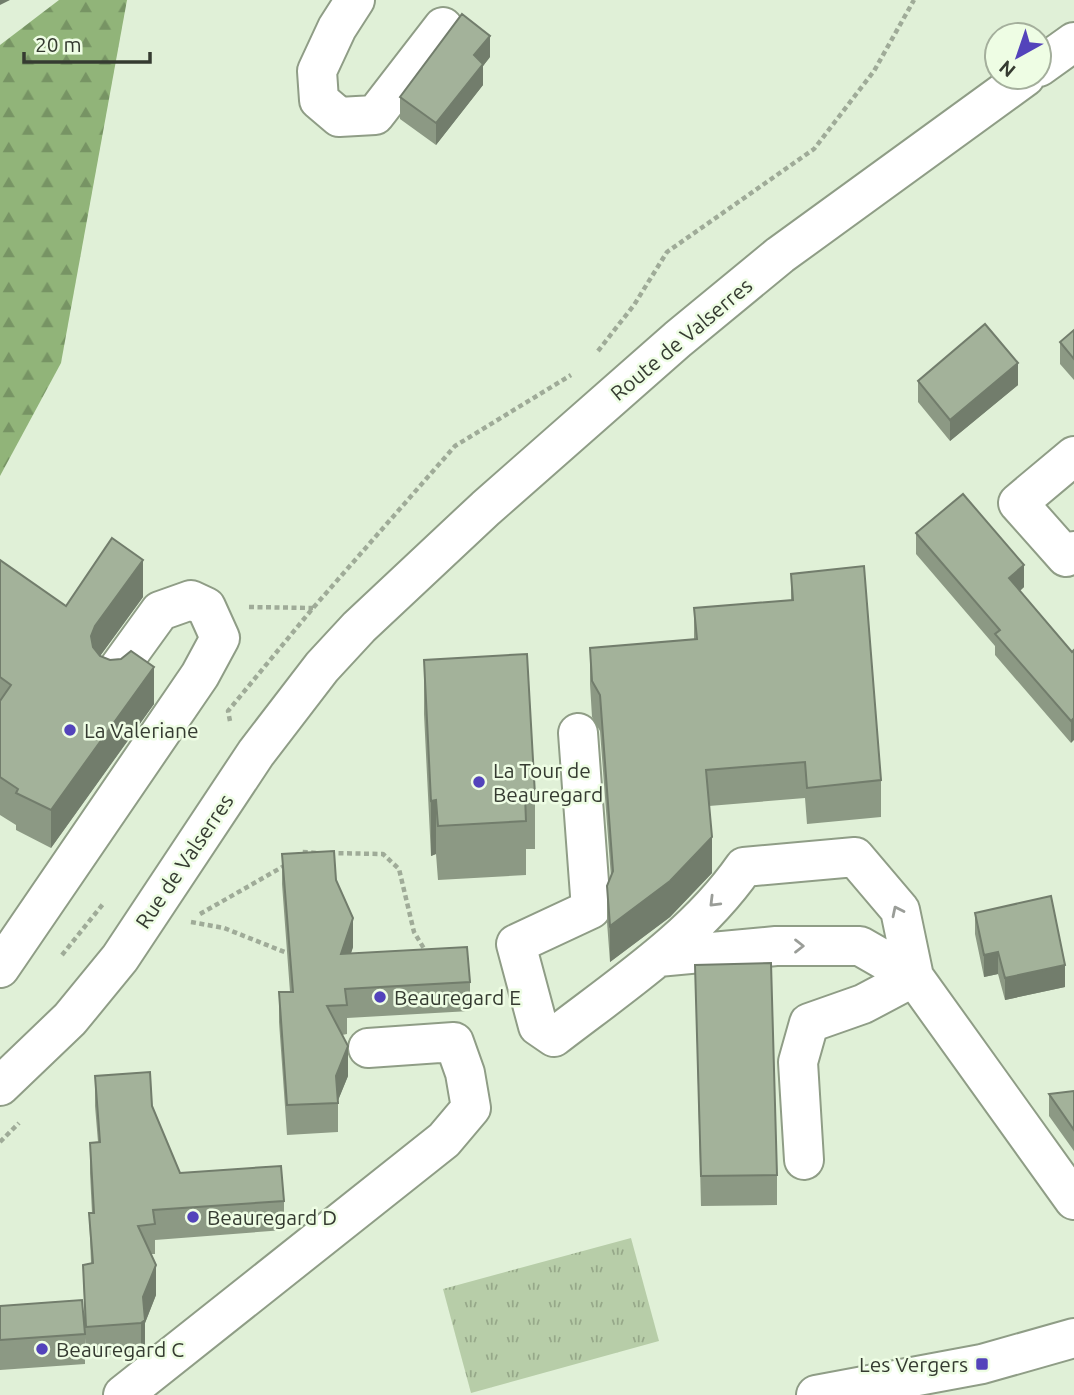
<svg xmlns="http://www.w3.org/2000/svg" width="1074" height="1395" viewBox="0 0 1074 1395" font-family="Ubuntu,sans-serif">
  <defs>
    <pattern id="forest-firs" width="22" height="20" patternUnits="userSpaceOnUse" patternTransform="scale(1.75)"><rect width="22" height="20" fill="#91b479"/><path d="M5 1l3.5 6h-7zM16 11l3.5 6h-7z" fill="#779464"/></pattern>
    <pattern id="park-tufts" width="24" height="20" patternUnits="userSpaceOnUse" patternTransform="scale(1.75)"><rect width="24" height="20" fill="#b7cda8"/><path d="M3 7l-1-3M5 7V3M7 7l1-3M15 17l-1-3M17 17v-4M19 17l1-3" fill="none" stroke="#96a889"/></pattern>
  </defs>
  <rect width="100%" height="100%" fill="#e0f0d7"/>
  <path fill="url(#forest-firs)" d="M 59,0 L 127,0 L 61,363 L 0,476 L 0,45 Z"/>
  <path fill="url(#park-tufts)" d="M 631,1238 L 659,1341 L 471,1393 L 443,1289 Z"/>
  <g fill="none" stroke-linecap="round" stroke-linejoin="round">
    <defs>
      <path id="minor" d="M 355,0 L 337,28 L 317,71 L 319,100 L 339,117 L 375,115 L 443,27
        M 1039,67 L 1074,42
        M 1074,456 L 1018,503 L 1066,557 L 1074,551
        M 578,733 L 591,909 L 516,944 L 538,1026 L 554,1037 C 620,986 696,936 744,867 L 855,857 L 900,910 L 914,977 L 1074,1200
        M 658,957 L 776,946 L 860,946 L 914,977
        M 0,968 L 200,675 L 220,638 L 206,607 L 191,600 L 160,611 L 113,676
        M 0,1086 L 70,1019 L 120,958 L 256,753 L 322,667 L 359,627 L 486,508 L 678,339 L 780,255 L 1025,77
        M 804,1160 L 798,1062 L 809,1023 L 863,1004 L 914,977
        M 123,1395 L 444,1140 L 471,1108 L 465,1073 L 454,1042 L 368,1048
        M 816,1395 L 982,1364 L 1074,1338"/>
    </defs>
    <use href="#minor" stroke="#8f9d86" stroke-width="42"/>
    <path stroke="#9fab98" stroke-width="4.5" stroke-dasharray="5 3.5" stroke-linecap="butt" d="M 598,351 L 634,305 L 667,252 L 814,149 L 874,71 L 914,0
      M 249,607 L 313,608
      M 230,721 L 228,711 L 313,608 L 455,446 L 571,375
      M 330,853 L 383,854 L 399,869 L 414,932 L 426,952
      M 296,857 L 302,852 L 318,853
      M 200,914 L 284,866
      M 191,922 L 224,928 L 287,953
      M 62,955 L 103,904
      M 0,1142 L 19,1123"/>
    <use href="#minor" stroke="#fff" stroke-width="38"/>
  </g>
  <path fill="#8c9984" d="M 490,57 L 483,66 L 483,85 L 436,145 L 400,119 L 400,97 Z
    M 1074,330 L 1074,380 L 1060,364 L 1060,342 Z
    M 918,381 L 1018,385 L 950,441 L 918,402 Z
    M 916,533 L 1024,587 L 1020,591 L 1072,652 L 1071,743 L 995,655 L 995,646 L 916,554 Z
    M 0,560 L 66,606 L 143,597 L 100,656 L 110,660 L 154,704 L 51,848 L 16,830 L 16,825 L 0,815 Z
    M 791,574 L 881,780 L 881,817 L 807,824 L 805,798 L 709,806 L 712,873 L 670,917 L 610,962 L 607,922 L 607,886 L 611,877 L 600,731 L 592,717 L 590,684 L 590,648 L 694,639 L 694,608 L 791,600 Z
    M 424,660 L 535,795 L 535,849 L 526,849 L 526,875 L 438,880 L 436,854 L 431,856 L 424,714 Z
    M 282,854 L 336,880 L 353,947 L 351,953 L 470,982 L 470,1011 L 347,1018 L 347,1034 L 342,1035 L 348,1076 L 338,1100 L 338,1132 L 287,1135 L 279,1022 L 279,992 L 290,992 L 282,884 Z
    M 975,913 L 1065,987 L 1005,1000 L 998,974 L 984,977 L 975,934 Z
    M 695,965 L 777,1175 L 777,1205 L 701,1206 Z
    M 95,1076 L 152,1106 L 180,1173 L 284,1201 L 284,1230 L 155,1240 L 155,1254 L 151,1254 L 156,1295 L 145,1323 L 145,1350 L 141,1353 L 86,1356 L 85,1338 L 85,1364 L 0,1370 L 0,1306 L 85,1330 L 83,1265 L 91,1263 L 89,1213 L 92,1213 L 90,1173 L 90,1143 L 98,1142 L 95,1106 Z
    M 1074,1091 L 1074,1151 L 1049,1116 L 1049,1094 Z"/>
  <path fill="#727d6c" d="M 0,0 L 10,0 L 0,5 Z
    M 490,36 L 490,57 L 483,66 L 483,85 L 436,145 L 436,123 L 474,55 Z
    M 1018,363 L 1018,385 L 950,441 L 950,420 Z
    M 143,560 L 143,597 L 95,663 L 91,636 L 95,626 Z
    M 1024,565 L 1024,587 L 1009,600 L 1009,578 Z
    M 154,667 L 154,704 L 51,848 L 51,810 Z
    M 1074,718 L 1074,740 L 1071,743 L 1071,721 Z
    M 436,800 L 436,854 L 431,856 L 431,801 Z
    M 712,837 L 712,873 L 670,917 L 610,962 L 610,926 Z
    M 353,918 L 353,947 L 341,984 L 341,954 Z
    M 998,952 L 998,974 L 984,977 L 984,955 Z
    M 1065,965 L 1065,987 L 1005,1000 L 1005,978 Z
    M 348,1046 L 348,1076 L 337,1103 L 336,1076 Z
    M 156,1265 L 156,1295 L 145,1323 L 145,1350 L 141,1353 L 141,1323 L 143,1297 Z"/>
  <path fill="#a3b29a" stroke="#727d6c" stroke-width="2" d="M 462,14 L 490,36 L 474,55 L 483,64 L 436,123 L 400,97 Z
    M 985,324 L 1018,363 L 950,420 L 918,381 Z
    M 1074,330 L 1074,359 L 1060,342 Z
    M 963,494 L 1024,565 L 1009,578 L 1072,652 L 1074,650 L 1074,718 L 1071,721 L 995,634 L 1000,630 L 916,533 Z
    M 112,538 L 143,560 L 95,626 L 91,636 L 93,647 L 100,656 L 110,660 L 121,659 L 131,651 L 154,667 L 51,810 L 16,793 L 18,789 L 0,777 L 0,701 L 11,685 L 0,677 L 0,560 L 66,606 Z
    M 864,566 L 881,780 L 807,788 L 805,762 L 706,770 L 712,837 L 670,881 L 610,926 L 607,886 L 613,871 L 600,695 L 592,681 L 590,648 L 697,639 L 694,608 L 793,600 L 791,574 Z
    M 527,654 L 535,795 L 525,795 L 526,821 L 438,826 L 436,800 L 431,801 L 424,660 Z
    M 334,851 L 336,880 L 353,918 L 341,954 L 467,947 L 470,982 L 345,989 L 347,1005 L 327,1006 L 348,1046 L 336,1076 L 338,1103 L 287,1105 L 279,992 L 293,992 L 282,854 Z
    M 1051,896 L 1065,965 L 1005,978 L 998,952 L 984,955 L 975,913 Z
    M 771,963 L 777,1175 L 701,1176 L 695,965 Z
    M 150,1072 L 152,1106 L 180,1173 L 281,1166 L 284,1201 L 153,1210 L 155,1224 L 138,1226 L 156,1265 L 143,1297 L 145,1320 L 141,1323 L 86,1327 L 83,1265 L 93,1263 L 89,1213 L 94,1213 L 90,1143 L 100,1142 L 95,1076 Z
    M 1074,1091 L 1074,1130 L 1049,1094 Z
    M 82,1300 L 85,1334 L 0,1340 L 0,1306 Z"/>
  <defs><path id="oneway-chevron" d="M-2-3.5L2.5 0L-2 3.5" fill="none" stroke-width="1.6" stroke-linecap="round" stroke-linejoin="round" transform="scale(1.75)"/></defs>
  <g stroke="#9a9d98">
    <use href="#oneway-chevron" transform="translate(714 902) rotate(135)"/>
    <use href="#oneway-chevron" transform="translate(897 911) rotate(-116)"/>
    <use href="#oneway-chevron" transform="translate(799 946)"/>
  </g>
  <g fill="#5343bb" stroke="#eefde4" stroke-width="2.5">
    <circle cx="70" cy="730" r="7"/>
    <circle cx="479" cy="782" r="7"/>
    <circle cx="380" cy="997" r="7"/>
    <circle cx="193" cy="1217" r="7"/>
    <circle cx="42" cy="1349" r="7"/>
    <rect x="975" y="1357" width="14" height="14" rx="3.5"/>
  </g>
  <g text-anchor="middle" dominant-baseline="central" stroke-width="5" stroke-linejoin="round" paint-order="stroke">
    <g font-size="21" fill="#353b31" stroke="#eefde4">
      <text transform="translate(681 339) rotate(-40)">Route de Valserres</text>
      <text transform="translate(184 861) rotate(-56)">Rue de Valserres</text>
    </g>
    <g font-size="21" fill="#353b31" stroke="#eefde4" text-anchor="start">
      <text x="84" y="730">La Valeriane</text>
      <text x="493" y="770">La Tour de<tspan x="493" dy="24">Beauregard</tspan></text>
      <text x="394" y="997">Beauregard E</text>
      <text x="207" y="1217">Beauregard D</text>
      <text x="56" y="1349">Beauregard C</text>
      <text x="968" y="1364" text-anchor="end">Les Vergers</text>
    </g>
  </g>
  <g transform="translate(1018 56) rotate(220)"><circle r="33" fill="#eefde4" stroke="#a4af9c" stroke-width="2"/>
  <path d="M0-5L12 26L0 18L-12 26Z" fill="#5343bb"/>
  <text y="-10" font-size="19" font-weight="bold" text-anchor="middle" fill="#353b31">N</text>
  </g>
  <path d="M24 52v10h126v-10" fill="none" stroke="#353b31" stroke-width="3.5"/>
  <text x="35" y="52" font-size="21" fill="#353b31" stroke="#eefde4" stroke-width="5" paint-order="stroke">20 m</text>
</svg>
